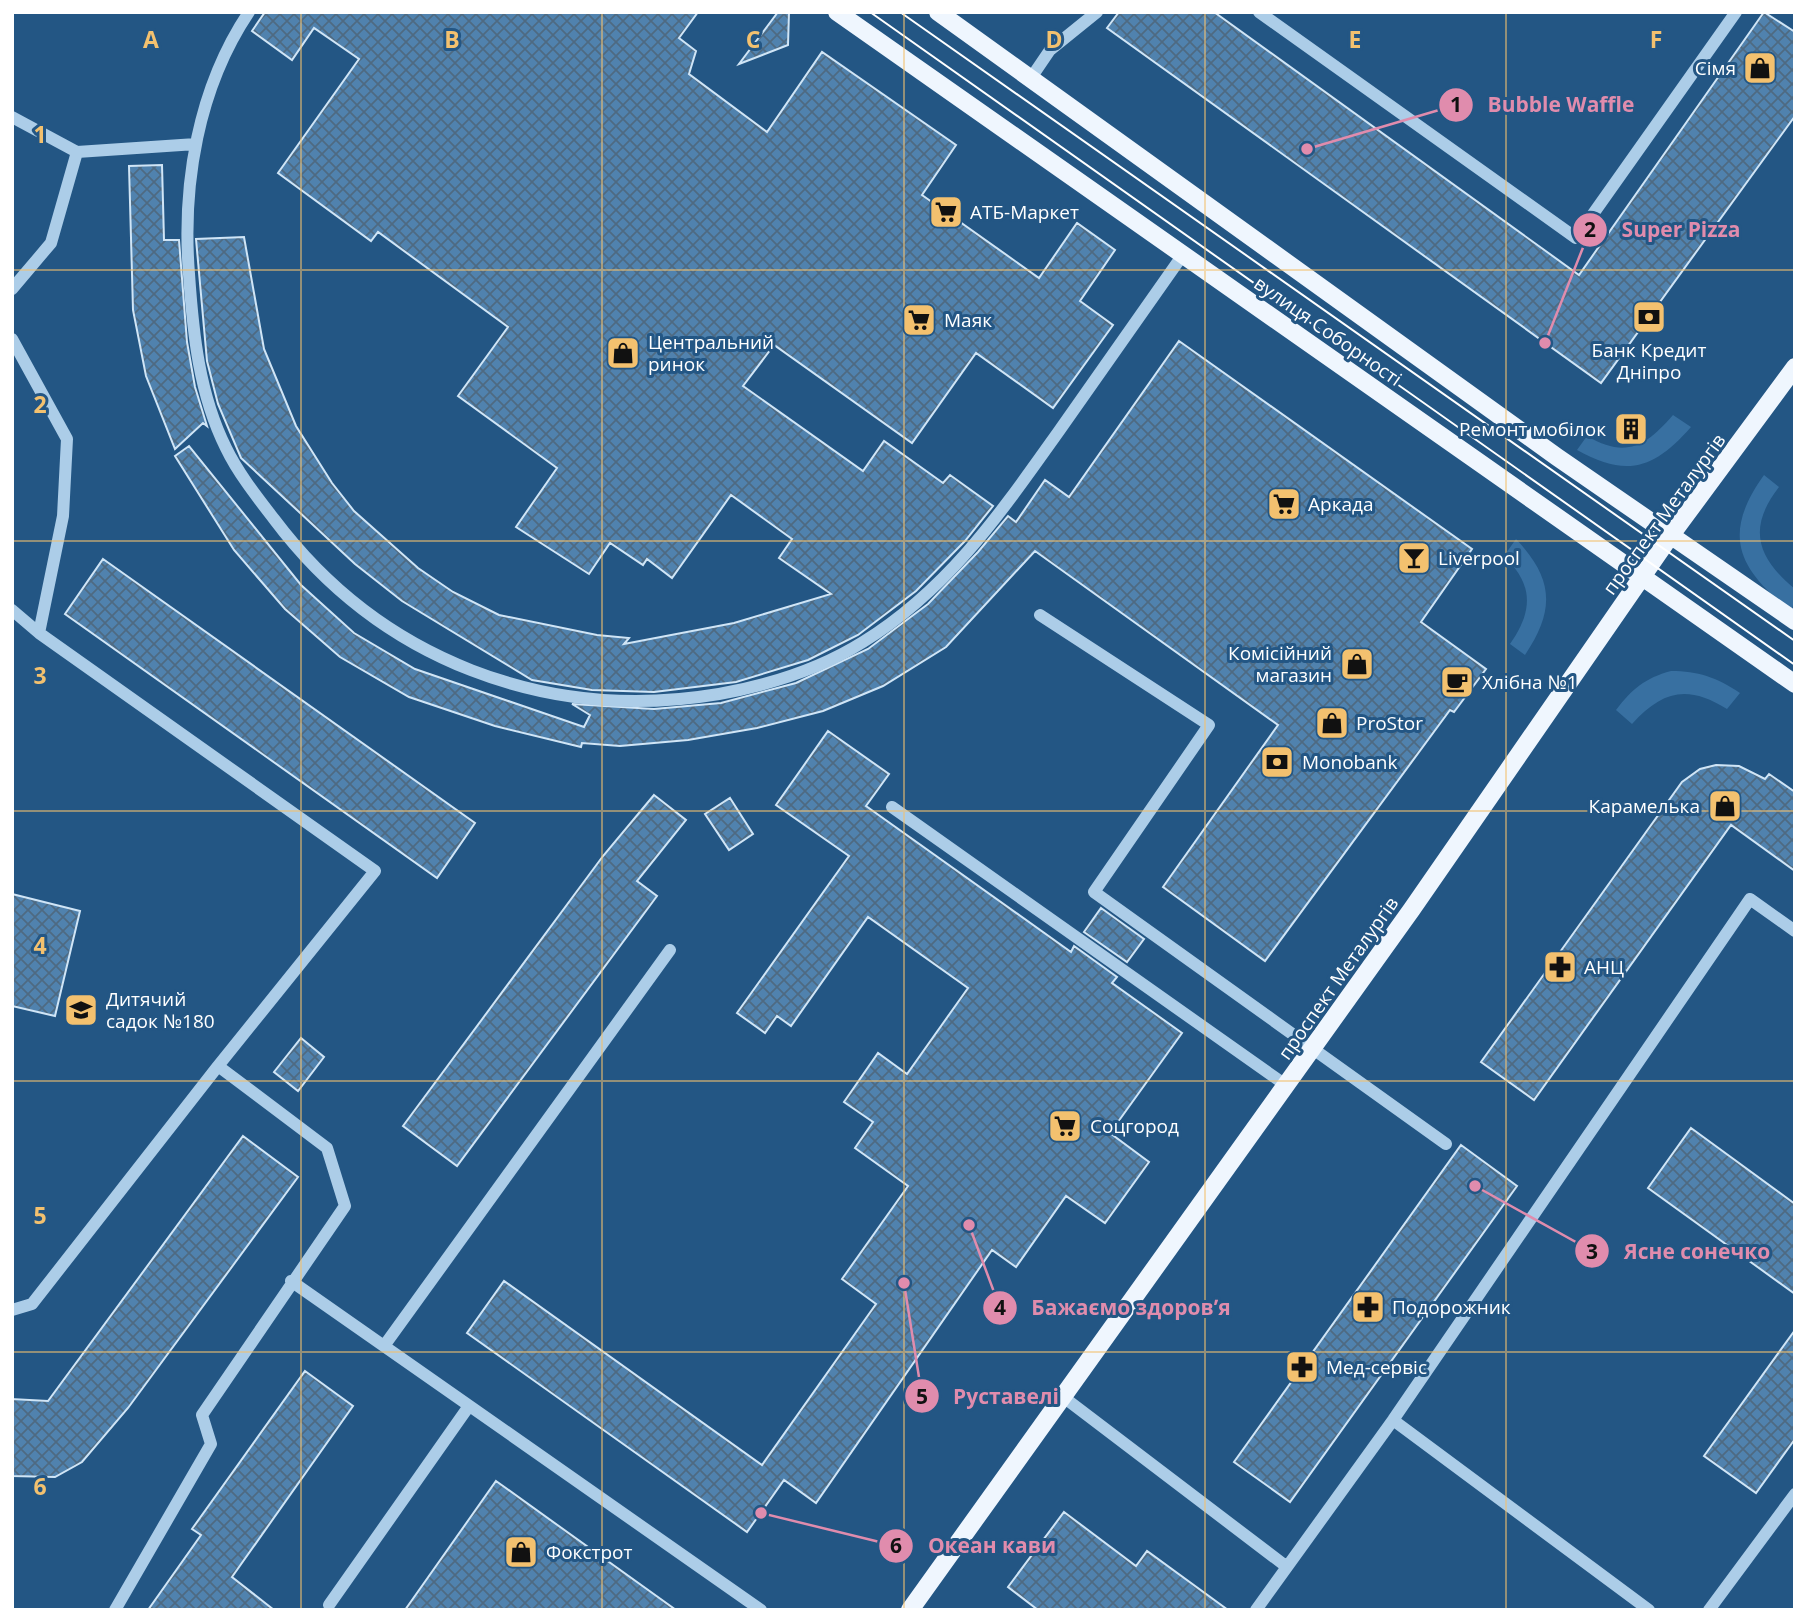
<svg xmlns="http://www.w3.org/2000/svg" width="1807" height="1622" viewBox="0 0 1807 1622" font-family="'Open Sans',sans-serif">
  <defs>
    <pattern id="building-cross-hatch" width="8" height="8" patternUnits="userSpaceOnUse" patternTransform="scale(1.75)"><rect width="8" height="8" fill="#5082ae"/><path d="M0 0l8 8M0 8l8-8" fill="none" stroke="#4e6a82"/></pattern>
  </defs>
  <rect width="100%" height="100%" fill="#235684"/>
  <path fill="#3870a1" d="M 1673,415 L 1691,427 C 1654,469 1627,478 1577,450 L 1587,436 C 1626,459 1646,446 1673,415 Z
    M 1764,475 L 1779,487 C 1747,528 1757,558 1795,589 L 1792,612 C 1738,569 1721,535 1764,475 Z
    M 1516,539 C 1554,579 1555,610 1525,655 L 1510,644 C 1533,611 1534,585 1504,556 Z
    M 1671,671 C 1698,671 1716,677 1740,693 L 1727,709 C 1687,684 1662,691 1632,724 L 1616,710 C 1632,689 1645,678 1671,671 Z"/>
  <path fill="url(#building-cross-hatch)" stroke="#d0e5f6" stroke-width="2" d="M 265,12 L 698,12 L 679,38 L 696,51 L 689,74 L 767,132 L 822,52 L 956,145 L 922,195 L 1039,278 L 1077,223 L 1115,250 L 1080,301 L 1113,325 L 1053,408 L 976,353 L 912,443 L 774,345 L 743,386 L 863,471 L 884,441 L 943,483 L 950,475 L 993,506 L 965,541 L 916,591 L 858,635 L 808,660 L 736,682 L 654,692 L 592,690 L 532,680 L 402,601 L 355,564 L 241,458 L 218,404 L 207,361 L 196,239 L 244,237 L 264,349 L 296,426 L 332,483 L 354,511 L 418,568 L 453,592 L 499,615 L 597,635 L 629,638 L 624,644 L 734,623 L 831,594 L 779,558 L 792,539 L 731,495 L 672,578 L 647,559 L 643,565 L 610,543 L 589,574 L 516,527 L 557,468 L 458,396 L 508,327 L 378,232 L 371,241 L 278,173 L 359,59 L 314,28 L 292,60 L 252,31 Z
    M 778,12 L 789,12 L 788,45 L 739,64 Z
    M 1119,12 L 1214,12 L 1579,275 L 1764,12 L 1795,32 L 1795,116 L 1601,383 L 1107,28 Z
    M 162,165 L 164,240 L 179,240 L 187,342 L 195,387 L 207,426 L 203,423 L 175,449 L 146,376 L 133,310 L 129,166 Z
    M 1179,341 L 1472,549 L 1421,622 L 1486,669 L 1454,712 L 1450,710 L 1265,961 L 1163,887 L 1278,725 L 1035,551 L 946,647 L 883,686 L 823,711 L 757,728 L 688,740 L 620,746 L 582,743 L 581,747 L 495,726 L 409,697 L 340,657 L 285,609 L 234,550 L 175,456 L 189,446 L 301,585 L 354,633 L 415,669 L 584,727 L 590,715 L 572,704 L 654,709 L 721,703 L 796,683 L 868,649 L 928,604 L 978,552 L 1008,516 L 1016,522 L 1045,480 L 1069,497 Z
    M 103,559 L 475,823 L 437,878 L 65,614 Z
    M 828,731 L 889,774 L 866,806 L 1071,952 L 1074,946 L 1117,977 L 1112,983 L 1182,1033 L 1110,1133 L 1149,1162 L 1105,1223 L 1066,1196 L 1016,1267 L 992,1250 L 816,1503 L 784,1480 L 747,1532 L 467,1333 L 504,1281 L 762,1465 L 876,1304 L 842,1279 L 908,1186 L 855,1148 L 873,1122 L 844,1102 L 878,1053 L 907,1074 L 968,988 L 868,917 L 791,1026 L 777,1016 L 765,1033 L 737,1013 L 849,856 L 776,805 Z
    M 1716,765 L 1739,766 L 1765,779 L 1769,774 L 1795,792 L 1795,871 L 1731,825 L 1534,1100 L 1481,1062 L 1682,782 L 1700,769 Z
    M 654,795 L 686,820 L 637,881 L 657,896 L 457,1166 L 403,1126 L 603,856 Z
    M 730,798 L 753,834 L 729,850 L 705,814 Z
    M 12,894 L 80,911 L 55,1016 L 12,1006 Z
    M 1101,908 L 1144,939 L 1127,962 L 1084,932 Z
    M 301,1038 L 324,1057 L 298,1091 L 274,1072 Z
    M 1691,1128 L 1795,1204 L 1795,1294 L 1648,1188 Z
    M 243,1136 L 298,1177 L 128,1408 L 82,1462 L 55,1477 L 12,1476 L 12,1399 L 48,1401 Z
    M 1461,1145 L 1517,1186 L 1290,1502 L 1234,1462 Z
    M 1795,1330 L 1795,1439 L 1756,1493 L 1704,1456 Z
    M 305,1371 L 353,1406 L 232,1577 L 274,1610 L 148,1610 L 201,1535 L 192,1529 Z
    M 496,1481 L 676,1610 L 405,1610 Z
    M 1064,1512 L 1136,1566 L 1147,1551 L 1228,1610 L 1038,1610 L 1008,1587 Z"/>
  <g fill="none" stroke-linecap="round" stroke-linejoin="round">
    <path stroke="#accde8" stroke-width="12" d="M 249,12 C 198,88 182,184 189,274 C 193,333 199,394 226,448 C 238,473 257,497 274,519 C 380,660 546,723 719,694 C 769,685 820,669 863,642 C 949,589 1002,511 1059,431 C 1100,372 1141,314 1182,256
      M 1259,12 L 1576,238 L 1736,12
      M 1031,78 L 1050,50 L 1097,12
      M 12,117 L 77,152 L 196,144
      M 12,289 L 51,243 L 77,152
      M 12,339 L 67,439 L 63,516 L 39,633
      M 12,610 L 39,633 L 375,871 L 218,1066 L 327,1148 L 345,1206 L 202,1415 L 211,1444 L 115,1610
      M 1040,615 L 1209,725 L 1094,892 L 1446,1144
      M 892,807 L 1287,1086
      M 291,1281 L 761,1610
      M 12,1310 L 32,1304 L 218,1066
      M 384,1346 L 670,950
      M 1062,1396 L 1287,1567
      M 1393,1420 L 1649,1610
      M 329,1605 L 469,1406
      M 1256,1610 L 1393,1420 L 1750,899 L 1795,931
      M 1709,1610 L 1795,1494"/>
    <path stroke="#eff6fe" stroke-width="18" d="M 837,12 L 1795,684
      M 938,12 L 1557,457 L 1795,621
      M 910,1610 L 1412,909 L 1671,535 L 1795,367"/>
    <path stroke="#fff" stroke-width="2" d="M 870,12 L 1795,665
      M 900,12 L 1795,641"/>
  </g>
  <path fill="none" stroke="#f3c16f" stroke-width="2" stroke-opacity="0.55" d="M 301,12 L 301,1610M 602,12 L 602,1610M 904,12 L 904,1610M 1205,12 L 1205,1610M 1506,12 L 1506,1610M 12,270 L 1795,270M 12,541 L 1795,541M 12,811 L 1795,811M 12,1081 L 1795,1081M 12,1352 L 1795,1352"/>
  <defs>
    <symbol id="shop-square" viewBox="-11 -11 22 22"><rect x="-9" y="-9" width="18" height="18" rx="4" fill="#f3c16f" stroke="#235684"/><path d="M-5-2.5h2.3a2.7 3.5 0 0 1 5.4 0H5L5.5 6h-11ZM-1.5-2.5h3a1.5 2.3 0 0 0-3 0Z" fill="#111"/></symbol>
    <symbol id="supermarket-square" viewBox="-11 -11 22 22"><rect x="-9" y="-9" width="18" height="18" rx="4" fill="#f3c16f" stroke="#235684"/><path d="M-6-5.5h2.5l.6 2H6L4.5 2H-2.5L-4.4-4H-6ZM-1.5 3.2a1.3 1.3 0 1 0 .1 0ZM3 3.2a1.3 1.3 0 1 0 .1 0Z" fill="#111"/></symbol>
    <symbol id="bank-square" viewBox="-11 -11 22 22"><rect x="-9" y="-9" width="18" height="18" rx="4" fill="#f3c16f" stroke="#235684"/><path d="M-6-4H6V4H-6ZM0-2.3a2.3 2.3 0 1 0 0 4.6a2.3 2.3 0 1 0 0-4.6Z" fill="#111"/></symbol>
    <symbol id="building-square" viewBox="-11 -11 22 22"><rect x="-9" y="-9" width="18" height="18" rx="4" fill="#f3c16f" stroke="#235684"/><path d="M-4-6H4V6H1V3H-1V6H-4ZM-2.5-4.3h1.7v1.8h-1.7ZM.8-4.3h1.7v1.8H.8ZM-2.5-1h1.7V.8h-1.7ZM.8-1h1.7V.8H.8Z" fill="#111"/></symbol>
    <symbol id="bar-square" viewBox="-11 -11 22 22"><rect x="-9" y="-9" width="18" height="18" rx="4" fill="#f3c16f" stroke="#235684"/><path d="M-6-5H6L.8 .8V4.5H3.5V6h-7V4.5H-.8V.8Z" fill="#111"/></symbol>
    <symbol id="cafe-square" viewBox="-11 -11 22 22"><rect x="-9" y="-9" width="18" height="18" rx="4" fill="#f3c16f" stroke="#235684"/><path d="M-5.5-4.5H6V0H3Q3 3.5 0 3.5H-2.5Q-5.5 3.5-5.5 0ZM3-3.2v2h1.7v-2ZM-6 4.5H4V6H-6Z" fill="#111"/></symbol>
    <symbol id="pharmacy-square" viewBox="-11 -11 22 22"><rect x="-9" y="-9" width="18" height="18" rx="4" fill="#f3c16f" stroke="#235684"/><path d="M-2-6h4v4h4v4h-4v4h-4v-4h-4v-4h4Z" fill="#111"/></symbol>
    <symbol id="school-square" viewBox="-11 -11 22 22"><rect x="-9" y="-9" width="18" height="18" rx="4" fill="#f3c16f" stroke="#235684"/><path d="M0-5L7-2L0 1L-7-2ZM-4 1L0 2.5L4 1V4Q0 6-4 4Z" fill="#111"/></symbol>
  </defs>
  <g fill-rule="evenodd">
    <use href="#shop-square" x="1741" y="49" width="38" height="38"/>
    <use href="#supermarket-square" x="927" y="193" width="38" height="38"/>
    <use href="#bank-square" x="1630" y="298" width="38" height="38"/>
    <use href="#supermarket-square" x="900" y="301" width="38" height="38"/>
    <use href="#shop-square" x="604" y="334" width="38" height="38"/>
    <use href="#building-square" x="1612" y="410" width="38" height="38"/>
    <use href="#supermarket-square" x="1265" y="485" width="38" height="38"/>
    <use href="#bar-square" x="1395" y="539" width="38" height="38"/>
    <use href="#shop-square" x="1338" y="645" width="38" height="38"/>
    <use href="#cafe-square" x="1438" y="663" width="38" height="38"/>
    <use href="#shop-square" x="1313" y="704" width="38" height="38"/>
    <use href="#bank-square" x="1258" y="743" width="38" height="38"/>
    <use href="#shop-square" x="1706" y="787" width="38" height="38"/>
    <use href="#pharmacy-square" x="1541" y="948" width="38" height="38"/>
    <use href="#school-square" x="62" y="991" width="38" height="38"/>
    <use href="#supermarket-square" x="1046" y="1107" width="38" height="38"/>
    <use href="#pharmacy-square" x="1349" y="1288" width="38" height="38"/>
    <use href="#pharmacy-square" x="1283" y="1348" width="38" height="38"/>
    <use href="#shop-square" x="502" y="1533" width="38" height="38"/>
  </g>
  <g text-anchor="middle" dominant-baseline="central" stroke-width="6" stroke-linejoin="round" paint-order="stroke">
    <g font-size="19" fill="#fff" stroke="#235684" text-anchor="start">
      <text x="1736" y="68" text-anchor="end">Сімя</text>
      <text x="970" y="212">АТБ-Маркет</text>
      <text x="944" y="320">Маяк</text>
      <text x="648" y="342">Центральний<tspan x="648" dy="22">ринок</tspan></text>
      <text x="1649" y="350" text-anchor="middle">Банк Кредит<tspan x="1649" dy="22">Дніпро</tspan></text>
      <text x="1606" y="429" text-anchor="end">Ремонт мобілок</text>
      <text x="1308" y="504">Аркада</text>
      <text x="1438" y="558">Liverpool</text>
      <text x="1332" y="653" text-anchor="end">Комісійний<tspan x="1332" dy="22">магазин</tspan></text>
      <text x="1482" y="682">Хлібна №1</text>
      <text x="1356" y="723">ProStor</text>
      <text x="1302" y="762">Monobank</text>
      <text x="1700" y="806" text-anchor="end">Карамелька</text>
      <text x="1584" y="967">АНЦ</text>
      <text x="106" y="999">Дитячий<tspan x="106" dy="22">садок №180</tspan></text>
      <text x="1090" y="1126">Соцгород</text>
      <text x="1392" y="1307">Подорожник</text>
      <text x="1326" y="1367">Мед-сервіс</text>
      <text x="546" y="1552">Фокстрот</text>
    </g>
    <g font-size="19" fill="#fff" stroke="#235684">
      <text transform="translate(1328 331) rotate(35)">вулиця Соборності</text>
      <text transform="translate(1664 514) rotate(-54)">проспект Металургів</text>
      <text transform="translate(1338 978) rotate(-55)">проспект Металургів</text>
    </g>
  </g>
  <g font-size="23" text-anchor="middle" font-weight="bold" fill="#f3c16f" stroke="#235684" stroke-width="6" stroke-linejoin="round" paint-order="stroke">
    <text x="151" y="48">A</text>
    <text x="452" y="48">B</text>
    <text x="753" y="48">C</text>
    <text x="1054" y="48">D</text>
    <text x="1355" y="48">E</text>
    <text x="1656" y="48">F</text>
    <text x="40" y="143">1</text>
    <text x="40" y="413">2</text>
    <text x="40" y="684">3</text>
    <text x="40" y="954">4</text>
    <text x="40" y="1224">5</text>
    <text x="40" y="1495">6</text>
  </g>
  <path fill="none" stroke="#e08cad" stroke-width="2.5" d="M1307 149L1456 105M1545 343L1590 230M1475 1186L1592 1251M969 1225L1000 1308M904 1283L922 1396M761 1513L896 1546"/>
  <g fill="#e08cad" stroke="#235684" stroke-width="2.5">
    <circle cx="1307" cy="149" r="7"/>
    <circle cx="1545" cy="343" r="7"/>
    <circle cx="1475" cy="1186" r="7"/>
    <circle cx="969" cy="1225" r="7"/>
    <circle cx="904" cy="1283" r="7"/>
    <circle cx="761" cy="1513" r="7"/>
    <circle cx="1456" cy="105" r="18"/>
    <circle cx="1590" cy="230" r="18"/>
    <circle cx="1592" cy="1251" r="18"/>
    <circle cx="1000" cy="1308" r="18"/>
    <circle cx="922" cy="1396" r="18"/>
    <circle cx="896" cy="1546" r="18"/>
  </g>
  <g font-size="21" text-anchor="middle" font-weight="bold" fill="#111">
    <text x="1456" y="112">1</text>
    <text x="1590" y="237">2</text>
    <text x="1592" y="1259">3</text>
    <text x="1000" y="1315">4</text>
    <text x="922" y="1404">5</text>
    <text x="896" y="1553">6</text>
  </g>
  <g font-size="21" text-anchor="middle" font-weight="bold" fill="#e08cad" stroke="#235684" stroke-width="6" stroke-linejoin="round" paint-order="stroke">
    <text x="1561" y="112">Bubble Waffle</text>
    <text x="1681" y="237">Super Pizza</text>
    <text x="1697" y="1259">Ясне сонечко</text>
    <text x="1131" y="1315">Бажаємо здоровʼя</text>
    <text x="1006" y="1404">Руставелі</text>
    <text x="992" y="1553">Океан кави</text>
  </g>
  <rect width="1807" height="1622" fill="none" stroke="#ffffff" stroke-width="28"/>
</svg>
